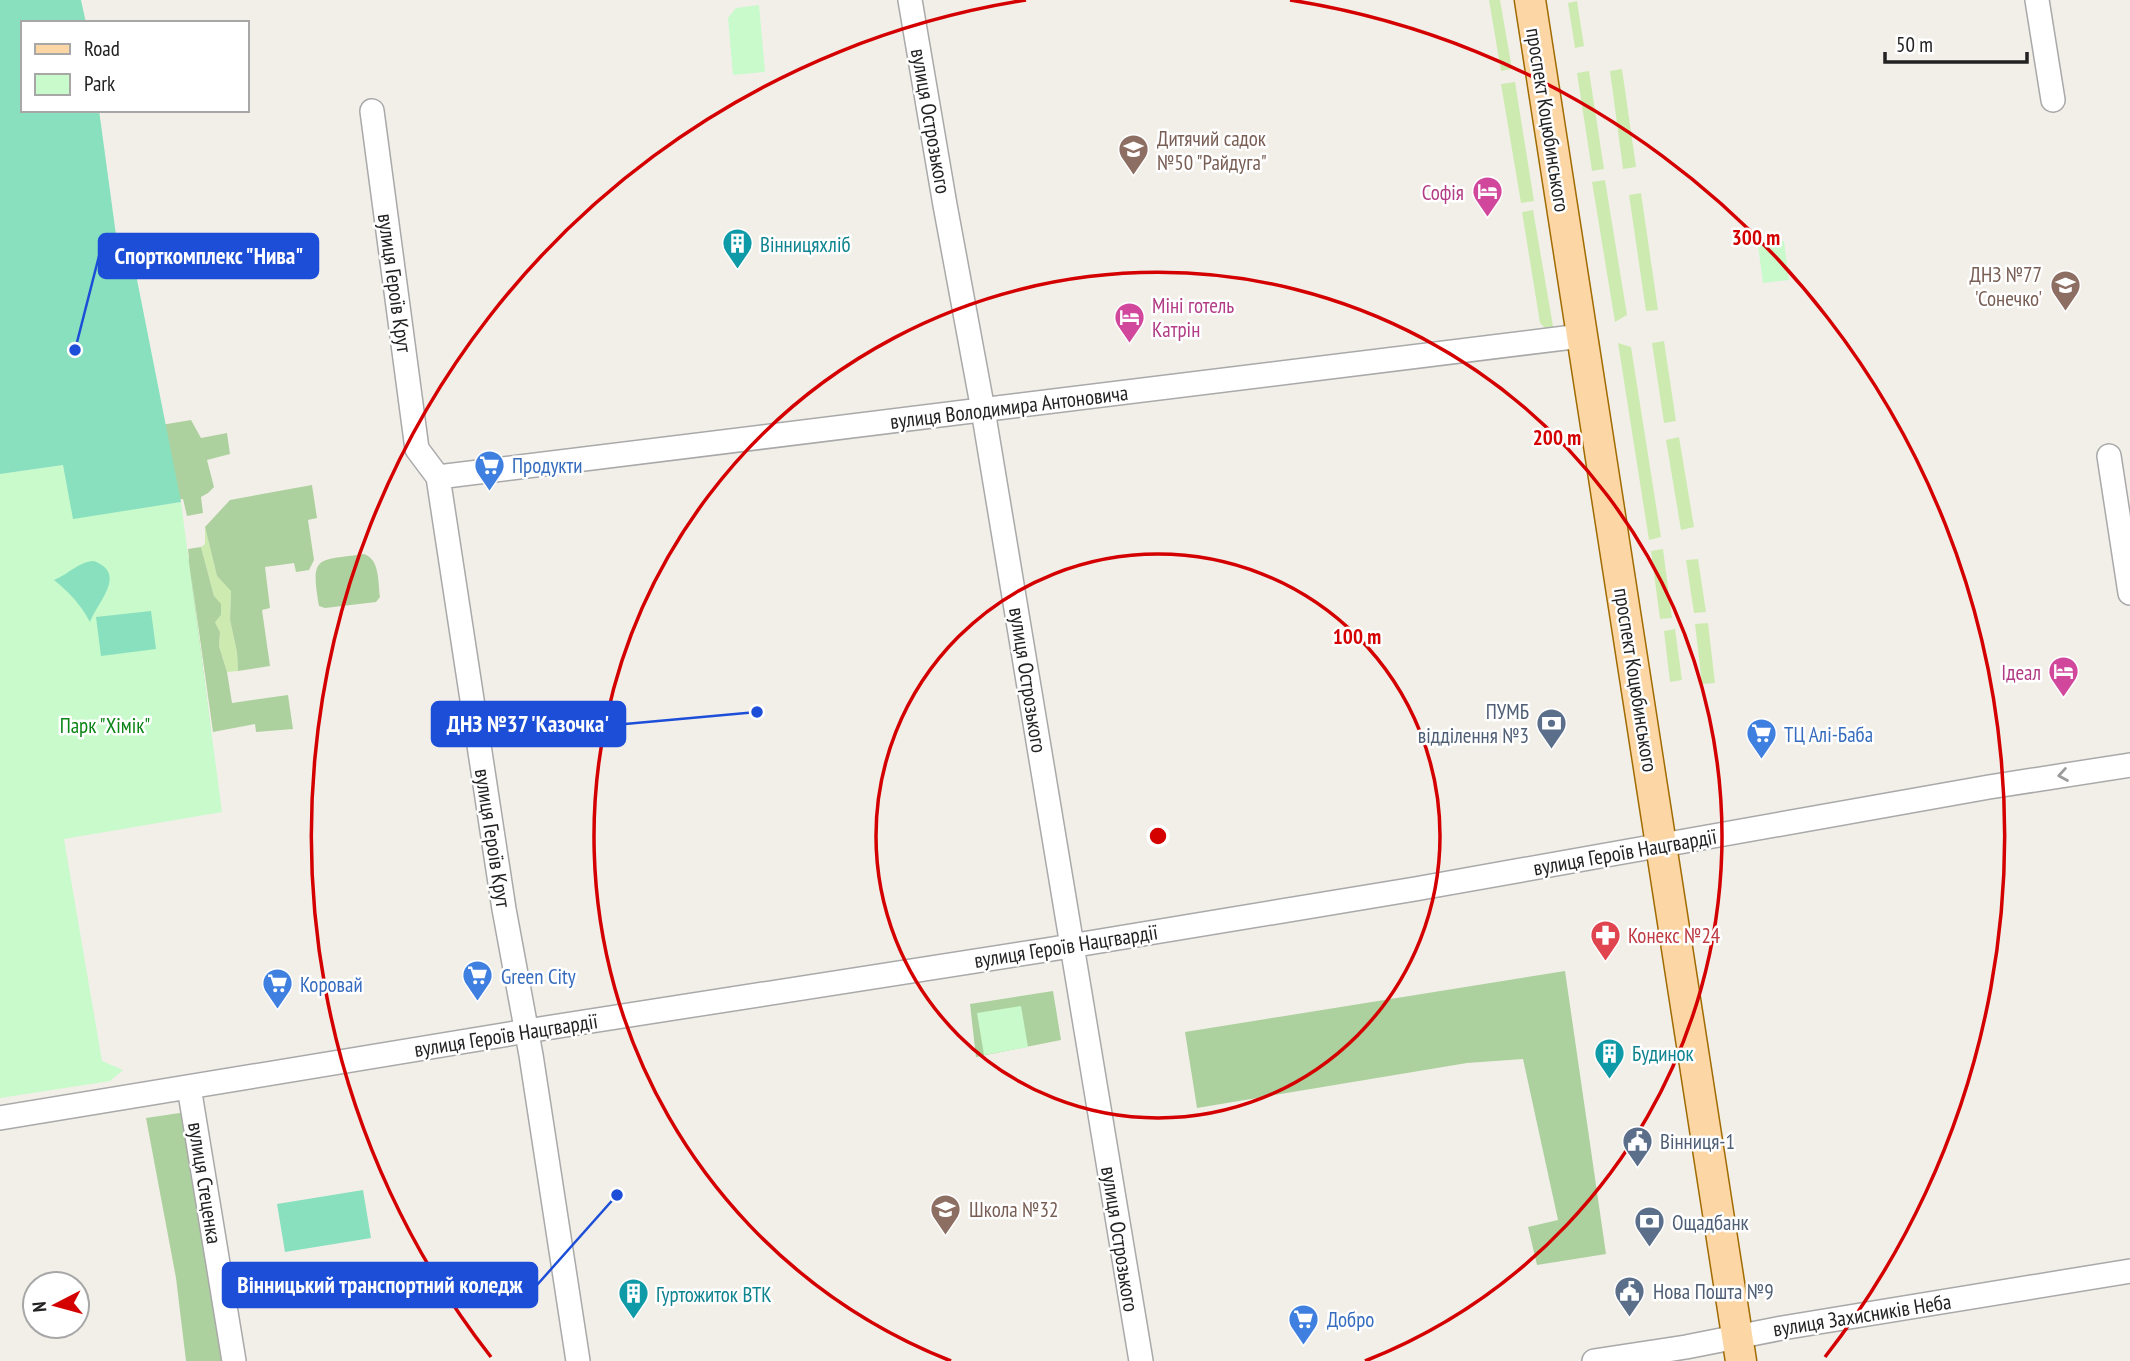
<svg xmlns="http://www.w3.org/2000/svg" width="2130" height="1361" viewBox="0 0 2130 1361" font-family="'PT Sans Narrow',sans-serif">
  <rect width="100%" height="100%" fill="#f2efe9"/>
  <path fill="#cdebb0" d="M 1489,0 L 1500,0 L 1512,69 L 1501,71 Z
    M 1577,1 L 1584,46 L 1575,48 L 1568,3 Z
    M 1622,69 L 1636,167 L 1623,169 L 1610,71 Z
    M 1589,71 L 1604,169 L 1592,171 L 1577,73 Z
    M 1515,82 L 1534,201 L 1521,203 L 1501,84 Z
    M 1605,180 L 1627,315 L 1615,322 L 1592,182 Z
    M 1641,193 L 1658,310 L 1646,311 L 1629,195 Z
    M 1533,210 L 1554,332 L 1548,331 L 1540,323 L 1522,212 Z
    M 1664,341 L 1676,421 L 1664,423 L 1652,343 Z
    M 1618,343 L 1631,347 L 1661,537 L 1649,540 Z
    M 1679,437 L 1694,527 L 1681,530 L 1666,440 Z
    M 205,527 L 217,576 L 231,590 L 230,620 L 237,652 L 238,671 L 227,672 L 219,646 L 220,632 L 215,622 L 214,596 L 201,547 L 205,544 Z
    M 1663,549 L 1672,618 L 1660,619 L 1651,551 Z
    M 1698,559 L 1706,612 L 1694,613 L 1686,560 Z
    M 1708,623 L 1715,683 L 1702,684 L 1695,624 Z
    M 1675,629 L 1682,680 L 1670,682 L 1664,631 Z"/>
  <path fill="#add19e" d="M 191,420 L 201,438 L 227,433 L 230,454 L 207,460 L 214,487 L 208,493 L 201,497 L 203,513 L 187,516 L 183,499 L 168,501 L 155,426 Z
    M 312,485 L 317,518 L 308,520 L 314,560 L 309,570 L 296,572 L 294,563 L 265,567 L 270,608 L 262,610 L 270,666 L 238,671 L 237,652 L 230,620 L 231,591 L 217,576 L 205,527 L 230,500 Z
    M 201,547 L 214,596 L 221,604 L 221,615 L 215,622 L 220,632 L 219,646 L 227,672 L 232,703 L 288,695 L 293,729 L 256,732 L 255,724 L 213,732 L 191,574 L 211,732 L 176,563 L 189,559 L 188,549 Z
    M 364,554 C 380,559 378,583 380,597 L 376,602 L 325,608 L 319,606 C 310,554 317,561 364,554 Z
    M 1565,971 L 1606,1254 L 1537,1265 L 1528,1227 L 1558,1220 L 1523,1059 L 1467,1063 L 1197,1108 L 1185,1032 Z
    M 1053,991 L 1061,1040 L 976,1057 L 970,1004 Z
    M 193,1111 L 234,1361 L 186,1361 L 176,1278 L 146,1118 Z"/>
  <path fill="#c8facc" d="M 759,5 L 765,72 L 733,75 L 728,18 L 736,8 Z
    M 1784,241 L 1789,280 L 1763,283 L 1758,245 Z
    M 63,465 L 74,518 L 181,502 L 222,812 L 64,839 L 102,1061 L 123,1070 L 110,1081 L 0,1098 L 0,474 Z
    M 1021,1006 L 1028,1047 L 984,1055 L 977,1013 Z"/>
  <path fill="#88e0be" d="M 0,0 L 81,0 L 86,23 L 23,23 L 23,110 L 99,110 L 116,235 L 128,234 L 181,502 L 73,519 L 63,465 L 0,474 Z
    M 94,561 C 128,574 97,602 90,622 C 81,605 70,593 54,580 C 69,574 78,562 94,561 Z
    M 151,611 L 156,649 L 101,656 L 96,617 Z
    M 363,1190 L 371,1238 L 285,1252 L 277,1204 Z"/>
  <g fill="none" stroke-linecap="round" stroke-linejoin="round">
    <defs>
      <path id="minor" d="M 910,0 L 945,205 L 983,410 L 1141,1361
        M 2037,0 L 2053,100
        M 372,111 L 417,449 L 438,477 L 504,909 L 531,1055 L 578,1361
        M 2109,456 L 2130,593
        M 438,477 L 1581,336
        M 189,1087 L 234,1361
        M 0,1118 L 527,1031 L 1046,950 L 1415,889 L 1989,787 L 2130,765
        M 1594,1361 L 1686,1347 L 1782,1328 L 2130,1271"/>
      <path id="major" d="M 1530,0 L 1741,1361"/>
    </defs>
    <use href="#minor" stroke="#a9a9a9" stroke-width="26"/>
    <use href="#major" stroke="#a06b00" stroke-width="33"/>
    <use href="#minor" stroke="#fff" stroke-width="23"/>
    <use href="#major" stroke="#fcd6a4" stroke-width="30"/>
  </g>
  <defs><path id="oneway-chevron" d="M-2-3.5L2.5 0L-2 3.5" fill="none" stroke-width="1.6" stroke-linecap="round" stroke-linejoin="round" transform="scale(1.75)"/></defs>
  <use stroke="#9c9c9c" href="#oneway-chevron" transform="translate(2063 775) rotate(171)"/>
  <g fill="none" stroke="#d40000" stroke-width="3.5">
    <circle cx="1158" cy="836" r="282"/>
    <path d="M951 1361A564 564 0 1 1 1365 1361"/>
    <path d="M491 1357A846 846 0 0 1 1026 0M1290 0A846 846 0 0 1 1825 1357"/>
  </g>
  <defs>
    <symbol id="school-pin" viewBox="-11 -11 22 30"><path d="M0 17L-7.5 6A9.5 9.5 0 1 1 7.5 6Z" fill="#8d6e63" stroke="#fff"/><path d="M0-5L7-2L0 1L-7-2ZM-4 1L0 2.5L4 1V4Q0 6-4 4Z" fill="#fff"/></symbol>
    <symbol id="hotel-pin" viewBox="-11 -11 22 30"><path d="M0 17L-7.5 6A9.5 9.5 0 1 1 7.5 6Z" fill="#d1479c" stroke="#fff"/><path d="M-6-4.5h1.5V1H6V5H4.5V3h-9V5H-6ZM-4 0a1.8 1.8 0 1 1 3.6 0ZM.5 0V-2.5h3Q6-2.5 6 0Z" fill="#fff"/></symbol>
    <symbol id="building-pin" viewBox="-11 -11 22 30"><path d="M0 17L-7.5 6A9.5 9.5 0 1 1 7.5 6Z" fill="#0f9aa8" stroke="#fff"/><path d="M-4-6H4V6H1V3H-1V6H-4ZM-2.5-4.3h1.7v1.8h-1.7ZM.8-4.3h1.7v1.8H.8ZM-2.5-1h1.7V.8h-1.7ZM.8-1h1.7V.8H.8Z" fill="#fff"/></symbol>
    <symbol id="supermarket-pin" viewBox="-11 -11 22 30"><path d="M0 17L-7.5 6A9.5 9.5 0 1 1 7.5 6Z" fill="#3f7fe0" stroke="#fff"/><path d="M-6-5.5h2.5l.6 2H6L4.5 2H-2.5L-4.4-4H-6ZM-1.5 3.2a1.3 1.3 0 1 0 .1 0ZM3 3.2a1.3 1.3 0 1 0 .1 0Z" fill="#fff"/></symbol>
    <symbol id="bank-pin" viewBox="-11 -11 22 30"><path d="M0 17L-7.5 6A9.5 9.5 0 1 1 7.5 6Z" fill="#5c6f8a" stroke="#fff"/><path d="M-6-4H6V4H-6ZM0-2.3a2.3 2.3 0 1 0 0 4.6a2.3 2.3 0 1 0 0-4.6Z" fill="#fff"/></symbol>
    <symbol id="pharmacy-pin" viewBox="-11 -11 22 30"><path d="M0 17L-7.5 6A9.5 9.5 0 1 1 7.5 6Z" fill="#e0444e" stroke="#fff"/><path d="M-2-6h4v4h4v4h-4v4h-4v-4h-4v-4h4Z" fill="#fff"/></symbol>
    <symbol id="civic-pin" viewBox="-11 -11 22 30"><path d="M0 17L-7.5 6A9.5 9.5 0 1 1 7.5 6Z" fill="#5c6f8a" stroke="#fff"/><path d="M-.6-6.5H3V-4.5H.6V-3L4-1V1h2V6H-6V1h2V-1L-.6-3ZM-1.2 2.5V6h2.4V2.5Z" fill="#fff"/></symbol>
  </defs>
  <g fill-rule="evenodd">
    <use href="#school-pin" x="1116" y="132" width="35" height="47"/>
    <use href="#hotel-pin" x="1470" y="174" width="35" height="47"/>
    <use href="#building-pin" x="720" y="226" width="35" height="47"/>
    <use href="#school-pin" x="2048" y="268" width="35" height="47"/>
    <use href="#hotel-pin" x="1112" y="300" width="35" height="47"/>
    <use href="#supermarket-pin" x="472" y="448" width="35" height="47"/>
    <use href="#hotel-pin" x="2046" y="654" width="35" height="47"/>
    <use href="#bank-pin" x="1534" y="706" width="35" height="47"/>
    <use href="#supermarket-pin" x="1744" y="716" width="35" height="47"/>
    <use href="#pharmacy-pin" x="1588" y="918" width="35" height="47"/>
    <use href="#supermarket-pin" x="460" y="958" width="35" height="47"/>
    <use href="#supermarket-pin" x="260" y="966" width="35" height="47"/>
    <use href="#building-pin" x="1592" y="1036" width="35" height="47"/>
    <use href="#civic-pin" x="1620" y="1124" width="35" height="47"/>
    <use href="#school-pin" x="928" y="1192" width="35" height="47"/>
    <use href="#bank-pin" x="1632" y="1204" width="35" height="47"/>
    <use href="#civic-pin" x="1612" y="1274" width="35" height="47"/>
    <use href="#building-pin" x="616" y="1276" width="35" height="47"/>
    <use href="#supermarket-pin" x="1286" y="1302" width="35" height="47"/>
  </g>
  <g text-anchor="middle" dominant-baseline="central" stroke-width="5" stroke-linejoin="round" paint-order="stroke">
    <g font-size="21" fill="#222" stroke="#fff">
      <text transform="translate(1548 120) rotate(81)">проспект Коцюбинського</text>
      <text transform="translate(931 121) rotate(80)">вулиця Острозького</text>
      <text transform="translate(395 283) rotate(82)">вулиця Героїв Крут</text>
      <text transform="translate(1009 407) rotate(-7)">вулиця Володимира Антоновича</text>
      <text transform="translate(1028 680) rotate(81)">вулиця Острозького</text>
      <text transform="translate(1636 680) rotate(81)">проспект Коцюбинського</text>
      <text transform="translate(493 838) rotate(81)">вулиця Героїв Крут</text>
      <text transform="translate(1625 852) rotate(-10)">вулиця Героїв Нацгвардії</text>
      <text transform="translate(1066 946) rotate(-9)">вулиця Героїв Нацгвардії</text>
      <text transform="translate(506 1035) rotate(-9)">вулиця Героїв Нацгвардії</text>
      <text transform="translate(205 1183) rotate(81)">вулиця Стеценка</text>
      <text transform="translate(1120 1239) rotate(81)">вулиця Острозького</text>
      <text transform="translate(1862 1315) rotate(-9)">вулиця Захисників Неба</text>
    </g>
    <g font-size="21" fill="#785e54" stroke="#fff" text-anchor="start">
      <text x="1157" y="138">Дитячий садок<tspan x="1157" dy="24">№50 "Райдуга"</tspan></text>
      <text x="2042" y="274" text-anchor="end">ДНЗ №77<tspan x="2042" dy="24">'Сонечко'</tspan></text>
      <text x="969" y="1209">Школа №32</text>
    </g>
    <g font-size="21" fill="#b23c85" stroke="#fff" text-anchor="end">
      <text x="1464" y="192">Софія</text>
      <text x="1152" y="305" text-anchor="start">Міні готель<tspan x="1152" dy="24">Катрін</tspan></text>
      <text x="2041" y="672">Ідеал</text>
    </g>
    <g font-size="21" fill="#0d838f" stroke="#fff" text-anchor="start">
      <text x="760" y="244">Вінницяхліб</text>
      <text x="1632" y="1053">Будинок</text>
      <text x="656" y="1294">Гуртожиток ВТК</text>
    </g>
    <g font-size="21" fill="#366cbe" stroke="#fff" text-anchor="start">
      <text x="512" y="465">Продукти</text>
      <text x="1784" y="734">ТЦ Алі-Баба</text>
      <text x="501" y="976">Green City</text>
      <text x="300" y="984">Коровай</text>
      <text x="1327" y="1319">Добро</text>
    </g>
    <g font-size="21" fill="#4e5e75" stroke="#fff" text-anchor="start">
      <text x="1529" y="711" text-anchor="end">ПУМБ<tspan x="1529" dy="24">відділення №3</tspan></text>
      <text x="1660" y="1141">Вінниця-1</text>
      <text x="1672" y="1222">Ощадбанк</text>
      <text x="1653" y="1291">Нова Пошта №9</text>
    </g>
    <g font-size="21" fill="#0c8416" stroke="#fff">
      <text x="105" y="725">Парк "Хімік"</text>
    </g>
    <g font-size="21" fill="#be3a42" stroke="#fff" text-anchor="start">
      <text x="1628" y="935">Конекс №24</text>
    </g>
  </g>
  <circle cx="1158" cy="836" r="10" fill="#d40000" stroke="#fff" stroke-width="3.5"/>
  <g font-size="21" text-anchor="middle" font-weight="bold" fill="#d40000" stroke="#fff" stroke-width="5" stroke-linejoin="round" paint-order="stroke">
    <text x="1756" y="245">300 m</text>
    <text x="1557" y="445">200 m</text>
    <text x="1357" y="644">100 m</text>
  </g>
  <path fill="none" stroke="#1d4ed8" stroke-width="2.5" d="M75 350L99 256M757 712L625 724M617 1195L537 1285"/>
  <g fill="#1d4ed8" stroke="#fff" stroke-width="2.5">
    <circle cx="75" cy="350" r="7"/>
    <circle cx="757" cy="712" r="7"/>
    <circle cx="617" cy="1195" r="7"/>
  </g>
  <g fill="#1d4ed8" stroke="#1d4ed8" stroke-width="2.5">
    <rect x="99" y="234" width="219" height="44" rx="7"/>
    <rect x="432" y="702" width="193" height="44" rx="7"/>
    <rect x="223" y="1263" width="314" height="44" rx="7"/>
  </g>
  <g font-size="23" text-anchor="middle" font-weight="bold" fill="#fff">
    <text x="209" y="264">Спорткомплекс "Нива"</text>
    <text x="528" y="732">ДНЗ №37 'Казочка'</text>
    <text x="380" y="1293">Вінницький транспортний коледж</text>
  </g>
  <rect x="21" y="21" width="228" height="91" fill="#ffffff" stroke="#a7a7a7" stroke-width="2"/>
  <rect x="35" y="44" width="35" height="10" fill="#fcd6a4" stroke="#a7a7a7" stroke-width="2"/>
  <text x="84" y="56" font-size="21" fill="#222222">Road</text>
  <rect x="35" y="74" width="35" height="21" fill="#c8facc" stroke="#a7a7a7" stroke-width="2"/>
  <text x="84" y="91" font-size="21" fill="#222222">Park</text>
  <g transform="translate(56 1305) rotate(264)"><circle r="33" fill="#ffffff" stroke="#a7a7a7" stroke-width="2"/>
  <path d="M0-5L12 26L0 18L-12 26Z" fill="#d40000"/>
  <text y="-10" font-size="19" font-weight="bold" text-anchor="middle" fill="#222222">N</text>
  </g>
  <path d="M1885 52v10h142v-10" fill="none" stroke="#222222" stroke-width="3.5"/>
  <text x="1896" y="52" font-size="21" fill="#222222" stroke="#ffffff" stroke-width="5" paint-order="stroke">50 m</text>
</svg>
